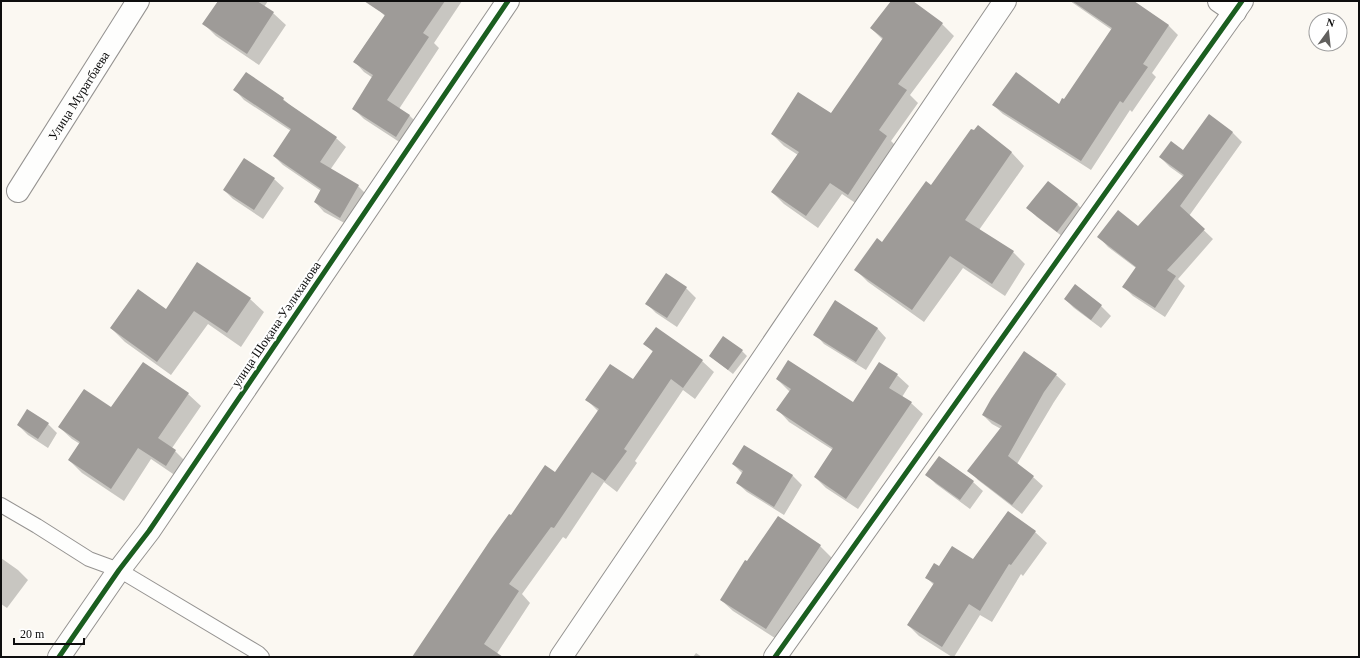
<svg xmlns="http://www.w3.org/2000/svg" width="1360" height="658" viewBox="0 0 1360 658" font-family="'Times New Roman',serif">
  <rect width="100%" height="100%" fill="#fbf8f2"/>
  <path fill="#0003" d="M 219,1 L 268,1 L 264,7 L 273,13 L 286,25 L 259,65 L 216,36 L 204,24 Z
    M 385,1 L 462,1 L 434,43 L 439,48 L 399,109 L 410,116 L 420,126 L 407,147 L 364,119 L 353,108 L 373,78 L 364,72 L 354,61 L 385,16 L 379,10 Z
    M 892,1 L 912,1 L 942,24 L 954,36 L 910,95 L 918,103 L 891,141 L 899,149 L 860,206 L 842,194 L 818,228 L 784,204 L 772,192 L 798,155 L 784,146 L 772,134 L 831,114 L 883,40 L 871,28 Z
    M 1070,1 L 1133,1 L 1169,26 L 1178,35 L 1152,73 L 1156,77 L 1132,112 L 1130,110 L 1091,170 L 1003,114 L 993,105 L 1059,105 L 1065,100 L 1112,30 Z
    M 235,90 L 283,99 L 291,106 L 336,138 L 346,147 L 330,170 L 358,186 L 368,196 L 350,226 L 324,212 L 315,202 L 321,191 L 283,165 L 274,156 L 291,131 L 244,100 Z
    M 1209,116 L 1233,133 L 1242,142 L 1189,216 L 1213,239 L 1178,279 L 1185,286 L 1165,317 L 1133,296 L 1124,287 L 1136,268 L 1108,247 L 1099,237 L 1138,227 L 1184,177 L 1170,167 L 1160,157 L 1183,151 Z
    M 978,127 L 1012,153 L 1024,166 L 979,230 L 1013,252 L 1025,264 L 1005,296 L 963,268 L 924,322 L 868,282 L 856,270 L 882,243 L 931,186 Z
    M 274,179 L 284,188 L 263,219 L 233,199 L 224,190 Z
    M 1048,182 L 1078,205 L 1087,215 L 1067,240 L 1037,217 L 1028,208 Z
    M 666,275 L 686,288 L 696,298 L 677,327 L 656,313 L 647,304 Z
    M 1075,286 L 1101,306 L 1111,316 L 1101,328 L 1074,308 L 1065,299 Z
    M 250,299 L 264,312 L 241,347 L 208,324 L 171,375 L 125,342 L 111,328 L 166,310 Z
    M 656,328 L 702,361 L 714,372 L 695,399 L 683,390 L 635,461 L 637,463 L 617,492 L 604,482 L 566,539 L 563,537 L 522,594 L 530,603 L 496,655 L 497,657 L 423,657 L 511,517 L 555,474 L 599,412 L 587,400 L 633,381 L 653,352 L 645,344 Z
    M 877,328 L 886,338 L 866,370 L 824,344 L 815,334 Z
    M 742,351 L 747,356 L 733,374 L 710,356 Z
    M 897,375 L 909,386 L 902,397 L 911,403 L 923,414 L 858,509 L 826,488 L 815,477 L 833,450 L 789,422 L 778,410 L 790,392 L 777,379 L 854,403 Z
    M 1056,375 L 1066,384 L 1054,402 L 1017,464 L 1033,477 L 1043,486 L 1022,514 L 978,480 L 969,470 L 1001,429 L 992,424 L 983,415 Z
    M 188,394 L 201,406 L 172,448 L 188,464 L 179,478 L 151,459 L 124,501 L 82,473 L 69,460 L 80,444 L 72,439 L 59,427 L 112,408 Z
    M 48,424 L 57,433 L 48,448 L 28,435 L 18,425 Z
    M 744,446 L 793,476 L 802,485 L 784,515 L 747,492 L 737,483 L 743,474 L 733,464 Z
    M 927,475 L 973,482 L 983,491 L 970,509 L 936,484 Z
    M 1008,512 L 1035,532 L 1047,543 L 1023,576 L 1021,574 L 992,622 L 980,615 L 954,657 L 952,657 L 919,636 L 908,625 L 934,585 L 927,578 L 940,567 L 973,560 Z
    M 820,546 L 832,558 L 778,640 L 733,611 L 721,600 L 747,563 Z
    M 1,558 L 18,570 L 28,580 L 7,608 L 1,604 Z
    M 696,653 L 702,657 L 693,657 Z"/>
  <path fill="#9e9b98" d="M 218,1 L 257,1 L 274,12 L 247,54 L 202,24 Z
    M 364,1 L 445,1 L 423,33 L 429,37 L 387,100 L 410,115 L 396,137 L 352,109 L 373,75 L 353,62 L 385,15 Z
    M 891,1 L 913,1 L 943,23 L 898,84 L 907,90 L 879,130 L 887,136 L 848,195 L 830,183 L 806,216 L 771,192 L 799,152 L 771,134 L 798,92 L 831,113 L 883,38 L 870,28 Z
    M 1072,1 L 1134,1 L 1169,25 L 1143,64 L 1148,67 L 1123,103 L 1120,101 L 1081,161 L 992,105 L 1016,72 L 1059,104 L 1062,98 L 1064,99 L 1112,28 Z
    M 246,72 L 284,98 L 283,100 L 337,137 L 320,162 L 359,185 L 340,218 L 314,202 L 321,189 L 273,156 L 291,129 L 233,90 Z
    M 1209,114 L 1233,132 L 1180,206 L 1205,229 L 1167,270 L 1176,276 L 1155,308 L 1122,287 L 1136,267 L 1097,237 L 1118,210 L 1138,226 L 1184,175 L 1159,157 L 1171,141 L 1183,150 Z
    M 978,125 L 1012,152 L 965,220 L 1014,251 L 992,284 L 950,256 L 912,310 L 854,270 L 877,238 L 882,242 L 926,181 L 931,185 L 971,129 L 974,130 Z
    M 244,158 L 275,178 L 254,210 L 223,190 Z
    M 1048,181 L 1078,204 L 1057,232 L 1026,208 Z
    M 197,262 L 251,298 L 227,333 L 194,311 L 157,362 L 110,328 L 138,289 L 166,309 Z
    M 666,273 L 687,287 L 667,318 L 645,304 Z
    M 1075,284 L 1102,305 L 1091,320 L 1064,299 Z
    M 835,300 L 878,328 L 856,362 L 813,335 Z
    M 656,327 L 703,360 L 683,388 L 671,379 L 624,449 L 627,451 L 605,481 L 592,472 L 554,528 L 551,527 L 509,584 L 519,591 L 484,644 L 503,657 L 412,657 L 491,539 L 509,514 L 511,515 L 545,465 L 555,472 L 599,409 L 585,400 L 610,364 L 633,379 L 653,351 L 643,344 Z
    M 723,336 L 743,350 L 728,370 L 709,356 Z
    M 1024,351 L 1057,374 L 1044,392 L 1008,456 L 1034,476 L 1012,505 L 967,471 L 1002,426 L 982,415 L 991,399 Z
    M 788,360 L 853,402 L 879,362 L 898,374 L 889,388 L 912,402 L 846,499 L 814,477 L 833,448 L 776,410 L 791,389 L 776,379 Z
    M 143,362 L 189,393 L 158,438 L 176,450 L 166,466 L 138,448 L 111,489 L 68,460 L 80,442 L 58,427 L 84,389 L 111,407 Z
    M 27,409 L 49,423 L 38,439 L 17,425 Z
    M 744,445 L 793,475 L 774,507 L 736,483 L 743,471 L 732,464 Z
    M 939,456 L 974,481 L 960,500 L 925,475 Z
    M 1008,511 L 1036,531 L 1011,565 L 1009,564 L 980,611 L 969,604 L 942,647 L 907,625 L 934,583 L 925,578 L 934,563 L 939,566 L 952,546 L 973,559 Z
    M 778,516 L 821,545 L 766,629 L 720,600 L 745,560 L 747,561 Z"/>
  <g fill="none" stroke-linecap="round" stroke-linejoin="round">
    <defs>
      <path id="lane" d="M 1,505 L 37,526 L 89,559 L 119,570 L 258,653 L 262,657"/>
      <g id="street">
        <path d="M 1219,1 L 1235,12"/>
        <path id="s1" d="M 18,191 L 138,1"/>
        <path d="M 59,657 L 119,570 L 149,531 L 508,1"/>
        <path d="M 561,657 L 1005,1"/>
        <path d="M 775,657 L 1242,1"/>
      </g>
    </defs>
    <use href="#lane" stroke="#959391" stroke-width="16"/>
    <use href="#street" stroke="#959391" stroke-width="24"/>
    <use href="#lane" stroke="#fefefd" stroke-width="14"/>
    <use href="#street" stroke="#fefefd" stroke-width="22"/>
    <defs>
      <path id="cycleway" d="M 59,657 L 119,570 L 149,531 L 508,1
        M 775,657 L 1242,1"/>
    </defs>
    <use href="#cycleway" stroke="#fff" stroke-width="8"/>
    <use href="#cycleway" stroke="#1b5e20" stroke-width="5"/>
  </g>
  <g text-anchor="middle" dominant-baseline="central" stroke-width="4" stroke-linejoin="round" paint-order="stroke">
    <g font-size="13" fill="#0e0e0e" stroke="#fff">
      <text stroke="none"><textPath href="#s1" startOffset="113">Улица Муратбаева</textPath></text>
      <text transform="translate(276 324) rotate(-56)">улица Шоқана Уәлиханова</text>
    </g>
  </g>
  <rect width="1360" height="658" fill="none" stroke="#0e0e0e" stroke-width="4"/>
  <g transform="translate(1328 32) rotate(15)"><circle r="19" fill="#ffffff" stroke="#9f9f9f"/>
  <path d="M0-3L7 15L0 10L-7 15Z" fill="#61605e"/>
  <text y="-6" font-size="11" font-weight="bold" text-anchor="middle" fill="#0e0e0e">N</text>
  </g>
  <path d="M14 638v6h70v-6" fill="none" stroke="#0e0e0e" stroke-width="2"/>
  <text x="20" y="638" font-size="12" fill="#0e0e0e" stroke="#ffffff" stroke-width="3" paint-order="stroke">20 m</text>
</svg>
